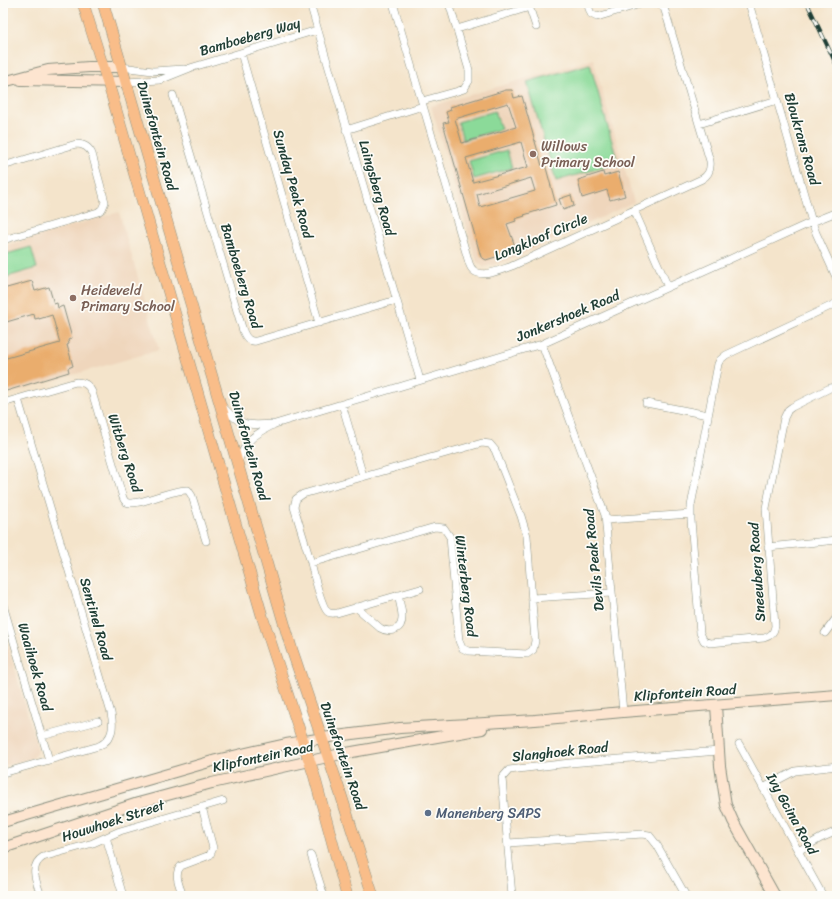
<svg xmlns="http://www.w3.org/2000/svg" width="840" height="899" viewBox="0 0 840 899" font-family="Sriracha,sans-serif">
  <rect width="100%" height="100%" fill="#fdfcf7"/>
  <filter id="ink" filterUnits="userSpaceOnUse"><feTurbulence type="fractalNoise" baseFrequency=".025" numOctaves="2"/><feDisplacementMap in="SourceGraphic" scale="8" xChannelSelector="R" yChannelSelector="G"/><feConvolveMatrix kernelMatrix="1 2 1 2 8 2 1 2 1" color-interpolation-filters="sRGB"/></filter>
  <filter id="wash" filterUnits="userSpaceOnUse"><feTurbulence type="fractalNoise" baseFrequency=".012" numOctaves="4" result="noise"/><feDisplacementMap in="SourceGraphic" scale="16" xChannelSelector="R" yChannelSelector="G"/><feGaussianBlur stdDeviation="0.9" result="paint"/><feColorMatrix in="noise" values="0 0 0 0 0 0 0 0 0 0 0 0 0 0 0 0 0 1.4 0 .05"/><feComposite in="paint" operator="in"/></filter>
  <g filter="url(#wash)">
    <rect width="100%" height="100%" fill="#f4e4cb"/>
    <path fill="#efd6bc" d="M 593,59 L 634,202 L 510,260 L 484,267 L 477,262 L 431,106 Z
      M 119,212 L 159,350 L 3,395 L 3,246 Z
      M 3,628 L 38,750 L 33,758 L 3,766 Z"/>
    <path fill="#8bda99" stroke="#558c66" d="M 590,64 L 618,163 L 556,181 L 527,82 Z
      M 495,111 L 501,129 L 463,140 L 458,122 Z
      M 507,150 L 512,168 L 474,179 L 469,161 Z
      M 31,247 L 37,268 L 3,278 L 3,255 Z"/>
    <g id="blocks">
      <path fill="#eaad6d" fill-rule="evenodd" d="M 506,90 L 512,90 L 514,98 L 522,96 L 542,166 L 545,164 L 556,205 L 524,215 L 525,216 L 515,219 L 516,221 L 507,224 L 516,249 L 509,253 L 486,260 L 481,257 L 443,123 L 449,122 L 446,112 L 451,110 L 450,107 ZM 508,103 L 516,127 L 462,143 L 455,119 ZM 521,142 L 528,167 L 473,182 L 466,158 ZM 531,178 L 535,191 L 480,207 L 477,194 Z
        M 603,172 L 604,176 L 618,172 L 625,196 L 610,200 L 607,190 L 582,198 L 578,180 Z
        M 571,195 L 574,206 L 563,210 L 559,199 Z
        M 531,240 L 533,247 L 523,249 L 522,243 Z
        M 32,281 L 35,291 L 49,287 L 54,304 L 57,303 L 58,308 L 63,306 L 72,338 L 68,340 L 69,344 L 67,345 L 73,366 L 68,368 L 69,372 L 3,392 L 3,359 L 60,343 L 52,315 L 39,319 L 39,318 L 35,319 L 34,314 L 3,323 L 3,289 Z"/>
    </g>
  </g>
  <g filter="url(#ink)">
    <use href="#blocks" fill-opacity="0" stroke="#8a9080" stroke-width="1"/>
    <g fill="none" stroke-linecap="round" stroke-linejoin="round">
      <defs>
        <path id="street" d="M 310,3 L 420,380
          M 393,3 L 469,263 C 475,283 499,270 512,266 L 702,179 C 709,175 711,169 710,161 L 666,14 L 664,8 L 660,3
          M 528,3 L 536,27
          M 587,3 L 591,14 L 597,17 L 644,3
          M 749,3 L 812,222 L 816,233 L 837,279
          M 457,29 L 530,7
          M 241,53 L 319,323
          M 121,67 L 153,71 L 184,69
          M 126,82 L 160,80 L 190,68 L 317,30
          M 173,95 L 243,331 C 246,338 249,342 256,341 L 396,300
          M 422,101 L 458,91 L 464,89 L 469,81 L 469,70 L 449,3
          M 699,124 L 777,100
          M 346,130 L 423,106
          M 3,166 L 76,144 C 84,144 89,147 92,154 L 105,202 L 102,209 L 98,212 L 3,240
          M 634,210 L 668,287
          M 837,303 L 726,355 L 720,360 L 718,364 L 691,506 L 691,520 L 700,633 L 704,641 L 710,643 L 764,638 C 771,636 774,633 775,626 L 766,508 L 784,418 L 788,410 L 792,407 L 830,388 L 837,387
          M 542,344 L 605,515 L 623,712
          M 3,403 L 76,382 C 84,382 88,384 92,392 L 121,491 C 122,495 123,500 126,502 C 137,508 172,488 188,490 L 192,496 L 206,541
          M 646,403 L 708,415
          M 342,404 L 363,476
          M 223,407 C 241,426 246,426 272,424
          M 482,443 L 490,444 L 495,450 L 521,516 L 527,536 L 535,641 L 533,650 L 527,654 L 468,651 L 462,648 L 459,641 L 450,537 L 444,528 L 435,527 L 311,563 L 294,507 L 296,499 L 303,494 Z
          M 238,462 C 247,438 254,435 275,424 L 542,344 L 812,222 L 837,212
          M 606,520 L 691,514
          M 768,547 L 837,540
          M 311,563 C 313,572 322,608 328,612 C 330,614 334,613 337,613 L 420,589
          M 532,598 L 611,593
          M 3,605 L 49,760
          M 356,607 L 380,628 C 385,631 390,632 396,629 C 407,624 400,605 398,595
          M 825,633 L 837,617
          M 42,736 L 98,721
          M 739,744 L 823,896
          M 3,773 L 99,746 C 113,739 114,727 111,713 L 18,399
          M 763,788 L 795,771 L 837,766
          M 106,837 L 123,896
          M 508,843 L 643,834 L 649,835 L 657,845 L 686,896
          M 798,851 L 821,838 L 837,831
          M 311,855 L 324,896
          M 41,896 C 37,883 28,866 43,857 L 93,843 L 120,831 L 223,801
          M 183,896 C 180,887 173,874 181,866 L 210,855 L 213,848 L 202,807
          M 512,896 L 502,778 L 509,770 L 570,763 L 719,751"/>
        <path id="secondary" d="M 21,80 L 126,82
          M 3,82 L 48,70 L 89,67 L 121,67
          M 716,705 L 720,766 L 726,805 L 733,821 L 775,896
          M 3,822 L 216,760 L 286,744 L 336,736 L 400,728 L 535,720 L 623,712 L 837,695
          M 3,848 L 138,803 L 212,783 L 341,754 L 482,729"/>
        <path id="primary" d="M 83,3 L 112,96 L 263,619 L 314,775 L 347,896
          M 103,3 L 291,647 L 341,795 L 373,896"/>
      </defs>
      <use href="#street" stroke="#8a9080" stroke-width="8"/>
      <use href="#secondary" stroke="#8a9080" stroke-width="12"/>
      <use href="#primary" stroke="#8a9080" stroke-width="12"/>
      <use href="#street" stroke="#fff" stroke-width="7"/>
      <use href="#secondary" stroke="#fde5d0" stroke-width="10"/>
      <use href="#primary" stroke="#f9bd89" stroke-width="11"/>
      <defs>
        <path id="rail" d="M 807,3 L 837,66
          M 834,3 L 837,10"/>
      </defs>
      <use href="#rail" stroke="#1f3d34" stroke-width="4"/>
      <use href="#rail" stroke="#fdfcf7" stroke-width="2.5" stroke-dasharray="8" stroke-linecap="butt"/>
    </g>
  </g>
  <g fill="#8d6e63" stroke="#fdfcf7" stroke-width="1.5">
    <circle cx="533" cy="154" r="4"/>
    <circle cx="73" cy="298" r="4"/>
  </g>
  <circle fill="#5c6f8a" stroke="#fdfcf7" stroke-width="1.5" cx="428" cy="813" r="4"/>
  <g text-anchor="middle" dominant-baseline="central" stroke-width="3.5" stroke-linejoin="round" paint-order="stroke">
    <g font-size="14" fill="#1f3d34" stroke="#fdfcf7">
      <text transform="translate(250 37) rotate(-16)">Bamboeberg Way</text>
      <text transform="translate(157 136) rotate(74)">Duinefontein Road</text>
      <text transform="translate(802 139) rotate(74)">Bloukrans Road</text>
      <text transform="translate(293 184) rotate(74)">Sunday Peak Road</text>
      <text transform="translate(377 188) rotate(74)">Laingsberg Road</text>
      <text transform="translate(541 237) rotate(-23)">Longkloof Circle</text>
      <text transform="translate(241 276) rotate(73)">Bamboeberg Road</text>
      <text transform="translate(568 316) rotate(-23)">Jonkershoek Road</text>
      <text transform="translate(249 446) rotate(74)">Duinefontein Road</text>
      <text transform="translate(125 453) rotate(72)">Witberg Road</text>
      <text transform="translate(594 560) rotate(-96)">Devils Peak Road</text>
      <text transform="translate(757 572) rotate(-94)">Sneeuberg Road</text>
      <text transform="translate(466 586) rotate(83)">Winterberg Road</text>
      <text transform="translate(96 619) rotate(74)">Sentinel Road</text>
      <text transform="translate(35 667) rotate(74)">Waaihoek Road</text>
      <text transform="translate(685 693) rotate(-4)">Klipfontein Road</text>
      <text transform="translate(560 752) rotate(-6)">Slanghoek Road</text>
      <text transform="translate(343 756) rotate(71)">Duinefontein Road</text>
      <text transform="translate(263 757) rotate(-12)">Klipfontein Road</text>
      <text transform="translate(792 814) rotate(61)">Ivy Gcina Road</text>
      <text transform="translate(113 821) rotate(-18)">Houwhoek Street</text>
    </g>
    <g font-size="14" fill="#785e54" stroke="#fdfcf7" text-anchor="start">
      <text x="541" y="146">Willows<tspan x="541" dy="16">Primary School</tspan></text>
      <text x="81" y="290">Heideveld<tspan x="81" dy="16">Primary School</tspan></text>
    </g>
    <g font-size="14" fill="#4e5e75" stroke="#fdfcf7" text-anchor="start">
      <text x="436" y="813">Manenberg SAPS</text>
    </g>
  </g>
  <rect width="840" height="899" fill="none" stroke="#fdfcf7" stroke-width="16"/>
</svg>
